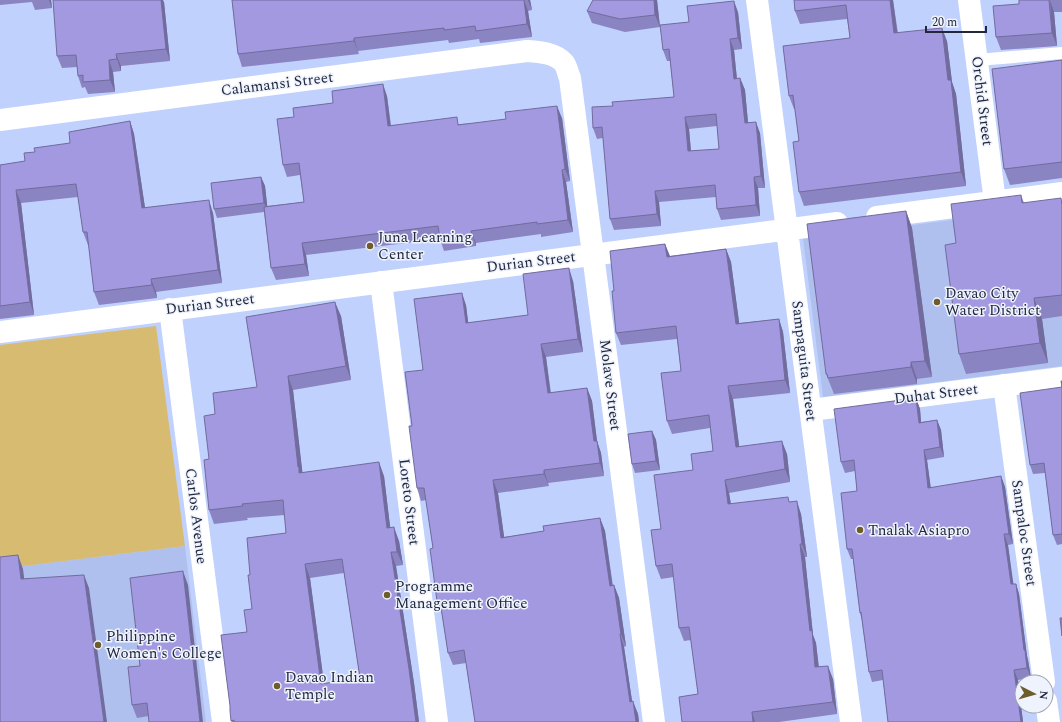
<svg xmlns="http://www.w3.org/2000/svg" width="1062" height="722" viewBox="0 0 1062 722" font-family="Spectral,serif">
  <rect width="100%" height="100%" fill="#c1d1fd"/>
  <path fill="#afc0ef" d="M 1062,206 L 1062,366 L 823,397 L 803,239 Z
    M 185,546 L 206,722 L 0,722 L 0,569 Z"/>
  <path fill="#d7bb71" d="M 156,326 L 185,546 L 0,569 L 0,345 Z"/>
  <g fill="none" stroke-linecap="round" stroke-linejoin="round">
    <path stroke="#fff" stroke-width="12" d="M 977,60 L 1062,53"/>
    <path stroke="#fff" stroke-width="22" d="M 757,0 L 851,722
      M 969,0 L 995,202
      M 0,120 L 527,51 C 540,52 555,53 564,63 C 567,67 568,74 570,78 L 654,722
      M 877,217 L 1062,193
      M 381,282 L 437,722
      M 170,309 L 223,722
      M 0,332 L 837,223
      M 1004,385 L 1044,682
      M 811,410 L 1062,378
      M 1046,701 L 1049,722"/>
  </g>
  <path fill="#8b84c2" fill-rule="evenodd" d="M 0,0 L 51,0 L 52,8 L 35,10 L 32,2 L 0,5 Z
    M 232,0 L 530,0 L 532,10 L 528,11 L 532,37 L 480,43 L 479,39 L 449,43 L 448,40 L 358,51 L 359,54 L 242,67 L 238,54 Z
    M 657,0 L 660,27 L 625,32 L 592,23 L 587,11 Z
    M 794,0 L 893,0 L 898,33 L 947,41 L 952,82 L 956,94 L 966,186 L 804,206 L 799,192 L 799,141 L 795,109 L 794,109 L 789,96 L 850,38 L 847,19 L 800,24 L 795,11 Z
    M 1019,0 L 1062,0 L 1062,12 L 1054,12 L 1057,46 L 1001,50 L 996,37 L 1019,4 Z
    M 164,2 L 170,61 L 121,66 L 121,71 L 113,72 L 115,92 L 88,94 L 85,87 L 82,88 L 78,76 L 77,67 L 62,68 L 57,56 Z
    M 738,12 L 742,49 L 734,50 L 737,79 L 740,78 L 745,90 L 748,122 L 760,133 L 765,188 L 758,188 L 760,216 L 721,220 L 717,209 L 716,197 L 659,202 L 661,226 L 614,230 L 610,219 L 603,138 L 597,139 L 593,128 L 613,106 L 674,97 L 670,61 L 667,61 L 663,50 L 689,22 ZM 717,126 L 719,149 L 691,151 L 689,129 Z
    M 1062,60 L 1062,178 L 1010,185 L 1004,169 Z
    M 387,96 L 391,125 L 460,124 L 562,118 L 570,181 L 566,182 L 573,232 L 541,237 L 541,234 L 476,243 L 476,246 L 444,251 L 440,239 L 306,255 L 309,276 L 276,280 L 271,268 L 264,212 L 217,218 L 214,209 L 261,177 L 265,186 L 267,206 L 304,202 L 300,175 L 287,177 L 283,165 Z
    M 130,121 L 134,134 L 145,208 L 213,213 L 222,283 L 156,292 L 157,298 L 99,305 L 94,292 L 89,245 L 88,245 L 83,232 L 78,197 L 21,203 L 34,315 L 0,319 L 0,165 L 25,161 L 35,152 L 70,143 Z
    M 1021,195 L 1024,203 L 1062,201 L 1062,316 L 1042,319 L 1048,363 L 966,374 L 959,354 L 956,243 Z
    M 906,211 L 912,228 L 932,377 L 917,379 L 917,384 L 834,394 L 826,374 Z
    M 665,244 L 670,256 L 726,249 L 731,262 L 739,323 L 779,319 L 783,332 L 790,393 L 733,399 L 739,446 L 787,454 L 790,482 L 729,493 L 731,504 L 790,502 L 801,514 L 807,557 L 805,557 L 813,635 L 816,643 L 819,667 L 833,679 L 837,714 L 779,722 L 682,722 L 698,694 L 691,640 L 684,641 L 679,628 L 674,577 L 661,579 L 656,566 L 661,529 L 693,470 L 713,451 L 710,428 L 672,434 L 667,421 L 681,371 L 677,339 L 621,345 L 616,333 L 614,291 Z
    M 573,281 L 583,352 L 546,357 L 551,393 L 587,388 L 592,401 L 597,441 L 601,453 L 604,476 L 548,483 L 549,486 L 498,493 L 504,537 L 544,531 L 600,518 L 605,531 L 613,586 L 614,585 L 619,598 L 626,646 L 624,647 L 632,701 L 638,714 L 639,722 L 475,722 L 466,663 L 453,665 L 448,653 L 442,614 L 437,601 L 433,548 L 426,500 L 421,501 L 417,488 L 412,426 L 423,370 L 466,305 L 468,323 L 528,315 Z
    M 341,316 L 351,380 L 293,390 L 302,472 L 384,476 L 390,527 L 399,541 L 403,565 L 396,566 L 414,683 L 419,722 L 232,722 L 231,721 L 247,632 L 252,609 L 250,575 L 286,533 L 285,515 L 247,518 L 248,520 L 214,524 L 209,510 L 209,459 L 215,414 L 257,387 ZM 344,573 L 360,678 L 324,684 L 310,578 Z
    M 1062,381 L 1062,544 L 1057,545 L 1053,535 L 1045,473 L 1033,474 L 1030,465 L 1062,387 Z
    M 916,398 L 920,409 L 921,422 L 937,420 L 941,430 L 944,457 L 927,460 L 931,488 L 1001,476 L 1005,487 L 1013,544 L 1008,545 L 1012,579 L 1013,584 L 1016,584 L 1019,594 L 1027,656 L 1028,660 L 1031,678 L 1018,680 L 1023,722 L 888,722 L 883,680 L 872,682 L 869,672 L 862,621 L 860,613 L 853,559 L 851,559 L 847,549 L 857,491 L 855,471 L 845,473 L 841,462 Z
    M 652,431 L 656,440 L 660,470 L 635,473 L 632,464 Z
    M 188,585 L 149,716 L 137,718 L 132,705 L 140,666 Z"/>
  <path fill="#716b9e" d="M 49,0 L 51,0 L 52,8 Z
    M 160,0 L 163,0 L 164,2 L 170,61 L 166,49 Z
    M 524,0 L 528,11 L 532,37 L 527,24 Z
    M 528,0 L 530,0 L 532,10 Z
    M 654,0 L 657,0 L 660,27 L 655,15 Z
    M 890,0 L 893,0 L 899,47 L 894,33 Z
    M 1050,0 L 1054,12 L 1057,46 L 1052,33 Z
    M 734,1 L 738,12 L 742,49 L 738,38 Z
    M 942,28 L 947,41 L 952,82 L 956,94 L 960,129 L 955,115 L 948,80 Z
    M 354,38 L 358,51 L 359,54 L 354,41 Z
    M 730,39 L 734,50 L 738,90 L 734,79 Z
    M 116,54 L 121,66 L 121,71 L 117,59 Z
    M 109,60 L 113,72 L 115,92 L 110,80 Z
    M 740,78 L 745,90 L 749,134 L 745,123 Z
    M 383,84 L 387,96 L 392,138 L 388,126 Z
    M 557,106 L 562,118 L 570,181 L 565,169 Z
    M 955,115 L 960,129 L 966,186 L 961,172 Z
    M 685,117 L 689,129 L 692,163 L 688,151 Z
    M 130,121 L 134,134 L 147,221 L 142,208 Z
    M 756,122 L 760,133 L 765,188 L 761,176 Z
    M 562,170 L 566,182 L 573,232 L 568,220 Z
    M 261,177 L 265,186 L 268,212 L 264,203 Z
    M 754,177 L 758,188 L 760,216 L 756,205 Z
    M 16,190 L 21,203 L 34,315 L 30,302 Z
    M 655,191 L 659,202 L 661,226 L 657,214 Z
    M 209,200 L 213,213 L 222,283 L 218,270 Z
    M 906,211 L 912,228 L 932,377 L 925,361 Z
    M 471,231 L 476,243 L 476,246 Z
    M 302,243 L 306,255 L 309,276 L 305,264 Z
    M 665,244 L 670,257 L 667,257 Z
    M 726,249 L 731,262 L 741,336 L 736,324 Z
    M 569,268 L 573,281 L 583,352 L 578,339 Z
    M 151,279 L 156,292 L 157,298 L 152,285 Z
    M 462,293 L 466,305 L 470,336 L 466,323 Z
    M 1034,298 L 1042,319 L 1048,363 L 1040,343 Z
    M 335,302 L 341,316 L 351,380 L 346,366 Z
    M 779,319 L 783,332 L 790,393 L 785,380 Z
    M 541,344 L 546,357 L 552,406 L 548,393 Z
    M 911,362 L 917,379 L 917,384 L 911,367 Z
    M 288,376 L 293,390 L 303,477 L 299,473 L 298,467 Z
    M 728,386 L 733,399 L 741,460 L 736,447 Z
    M 587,388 L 592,401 L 597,441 L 601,453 L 604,476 L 600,463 L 594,441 Z
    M 916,398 L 920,409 L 922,433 L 919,423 Z
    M 937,420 L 941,430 L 944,457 L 940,447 Z
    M 652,431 L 656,440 L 660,470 L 656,461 Z
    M 782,441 L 787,454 L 790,482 L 785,469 Z
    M 924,450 L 927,460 L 932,499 L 928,488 Z
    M 379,462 L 384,476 L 392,542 L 387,528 Z
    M 544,470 L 548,483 L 549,486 L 544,474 Z
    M 1001,476 L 1005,487 L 1013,544 L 1009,534 Z
    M 493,480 L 498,493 L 506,550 L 501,538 Z
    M 725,480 L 729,493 L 733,517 L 728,504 Z
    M 797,501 L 801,514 L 807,557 L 802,544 Z
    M 600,518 L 605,531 L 614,598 L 610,586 Z
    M 394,527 L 399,541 L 403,565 L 397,552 Z
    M 1004,534 L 1008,545 L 1015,595 L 1011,584 Z
    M 800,544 L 805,557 L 813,635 L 816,643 L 820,680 L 815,667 L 810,631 Z
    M 391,552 L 396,566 L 414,683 L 419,722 L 416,722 Z
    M 18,555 L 23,569 L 26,593 L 21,579 Z
    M 305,564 L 310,578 L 326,698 L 321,684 Z
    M 183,571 L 188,585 L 203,722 L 200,722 Z
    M 84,575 L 89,588 L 107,722 L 104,722 Z
    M 1016,584 L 1019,594 L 1027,656 L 1028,660 L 1031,678 L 1027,668 L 1024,650 Z
    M 614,585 L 619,598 L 626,646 L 621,634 Z
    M 620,634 L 624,647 L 634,714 L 630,702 Z
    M 828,666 L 833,679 L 837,714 L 833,702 Z
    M 1014,670 L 1018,680 L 1023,722 L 1021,722 Z
    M 633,701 L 638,714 L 639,722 L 636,722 Z
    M 752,712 L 755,722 L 753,722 Z"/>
  <path fill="#a299e1" stroke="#716b9e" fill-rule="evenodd" d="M 53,0 L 161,0 L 166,49 L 116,54 L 117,59 L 109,60 L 110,80 L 83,82 L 83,75 L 78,76 L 76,55 L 57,56 Z
    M 232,0 L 524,0 L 527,24 L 476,31 L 475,26 L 444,30 L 444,28 L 354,38 L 354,41 L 238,54 Z
    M 593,0 L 654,0 L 655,15 L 620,19 L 587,11 Z
    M 794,0 L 890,0 L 894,33 L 942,28 L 948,80 L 951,80 L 961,172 L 799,192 L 793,142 L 799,141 L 793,95 L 789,96 L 783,46 L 850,38 L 846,5 L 795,11 Z
    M 1019,0 L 1049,0 L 1052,33 L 996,37 L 993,6 L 1019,4 Z
    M 734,1 L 738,38 L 730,39 L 734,79 L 740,78 L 745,123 L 756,122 L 761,176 L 754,177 L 756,205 L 717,209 L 715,185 L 655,191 L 657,214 L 610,219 L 602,127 L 593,128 L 592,107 L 613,106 L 612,102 L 674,97 L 669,49 L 663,50 L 660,25 L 689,22 L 687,6 ZM 716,114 L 719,149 L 688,151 L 685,117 Z
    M 1062,60 L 1062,162 L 1004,169 L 992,69 Z
    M 383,84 L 388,126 L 457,117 L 458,125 L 506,119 L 505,112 L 557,106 L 565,169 L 562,170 L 568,220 L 537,224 L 537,222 L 471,231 L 472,234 L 440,238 L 438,226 L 302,243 L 305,264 L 271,268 L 264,207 L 304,202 L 299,163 L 283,165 L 277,119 L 294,117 L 293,108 L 333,103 L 332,91 Z
    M 130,121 L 142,208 L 209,200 L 218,270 L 151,279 L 152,285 L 94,292 L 87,232 L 83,232 L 76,184 L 16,190 L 30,302 L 0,306 L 0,165 L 25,161 L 24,153 L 35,152 L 34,148 L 70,143 L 69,132 Z
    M 261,177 L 264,203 L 214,209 L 211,183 Z
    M 1021,195 L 1022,203 L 1061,198 L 1062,205 L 1062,295 L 1034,298 L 1040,343 L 959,354 L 945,245 L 956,243 L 951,204 Z
    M 906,211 L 925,361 L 911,362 L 911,367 L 828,378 L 827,374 L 826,374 L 807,224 Z
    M 665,244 L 667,257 L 726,249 L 736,324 L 779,319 L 785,380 L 728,386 L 736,447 L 782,441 L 785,469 L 725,480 L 728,504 L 788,497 L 789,502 L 797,501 L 802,544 L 800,544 L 810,631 L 812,630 L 815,667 L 828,666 L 833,702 L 752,712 L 753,722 L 682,722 L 679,697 L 698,694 L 689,627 L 679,628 L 672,564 L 656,566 L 651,530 L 661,529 L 654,475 L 693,470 L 691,454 L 713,451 L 709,415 L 667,421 L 661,373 L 681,371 L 676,326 L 616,333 L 612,291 L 614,291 L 610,251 Z
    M 569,268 L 578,339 L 541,344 L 548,393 L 587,388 L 594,441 L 597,441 L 600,463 L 544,470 L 544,474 L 493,480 L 501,538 L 544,531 L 543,526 L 600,518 L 610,586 L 614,585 L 621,634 L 620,634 L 630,702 L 633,701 L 636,722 L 475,722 L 464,650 L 448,653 L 440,601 L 437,601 L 430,549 L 433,548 L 424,488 L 417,488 L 409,426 L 412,426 L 405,372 L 423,370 L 414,299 L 462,293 L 466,323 L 528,315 L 523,274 Z
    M 335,302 L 346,366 L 288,376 L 298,467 L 299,467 L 299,473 L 379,462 L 387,528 L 394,527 L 397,552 L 391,552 L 409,669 L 416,722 L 234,722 L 234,720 L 231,721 L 230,711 L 230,706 L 221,635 L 247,632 L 244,610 L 252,609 L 248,575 L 250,575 L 247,538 L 286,533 L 283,500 L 242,504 L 243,506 L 209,510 L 204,460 L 209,459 L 204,416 L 215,414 L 213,393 L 257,387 L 246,317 ZM 342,559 L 360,678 L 321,684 L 305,564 Z
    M 1061,381 L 1062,381 L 1062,534 L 1053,535 L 1044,463 L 1030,465 L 1020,393 L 1062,387 Z
    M 916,398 L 919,423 L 937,420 L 940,447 L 924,450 L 928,488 L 1001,476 L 1009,534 L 1004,534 L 1009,569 L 1011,584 L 1016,584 L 1024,650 L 1025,650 L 1027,668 L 1014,670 L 1021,722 L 888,722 L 882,670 L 869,672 L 861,612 L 860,613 L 852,549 L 847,549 L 841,493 L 857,491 L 854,460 L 841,462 L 834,409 Z
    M 652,431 L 656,461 L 632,464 L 628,434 Z
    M 18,555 L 21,579 L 84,575 L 104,722 L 0,722 L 0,557 Z
    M 183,571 L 200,722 L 149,722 L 147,703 L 132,705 L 128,667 L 140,666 L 130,578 Z
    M 1060,618 L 1062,618 L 1062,636 Z"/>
  <g fill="#6e5c2a" stroke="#eff3fe" stroke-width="1.5">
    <circle cx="370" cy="246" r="4"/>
    <circle cx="937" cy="302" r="4"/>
    <circle cx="860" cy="530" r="4"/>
    <circle cx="387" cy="595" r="4"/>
    <circle cx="98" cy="645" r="4"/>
    <circle cx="277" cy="686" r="4"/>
  </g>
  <g text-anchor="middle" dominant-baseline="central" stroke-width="3" stroke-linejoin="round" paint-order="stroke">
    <g font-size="15" fill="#21283c" stroke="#eff3fe">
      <text transform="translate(277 84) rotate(-7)">Calamansi Street</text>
      <text transform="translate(982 101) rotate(83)">Orchid Street</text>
      <text transform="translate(531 262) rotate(-7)">Durian Street</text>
      <text transform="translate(210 304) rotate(-7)">Durian Street</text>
      <text transform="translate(804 361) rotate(83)">Sampaguita Street</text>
      <text transform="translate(610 385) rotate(83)">Molave Street</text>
      <text transform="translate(936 394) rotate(-7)">Duhat Street</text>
      <text transform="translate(409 502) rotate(83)">Loreto Street</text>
      <text transform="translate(196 516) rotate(83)">Carlos Avenue</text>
      <text transform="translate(1024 533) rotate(82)">Sampaloc Street</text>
    </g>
    <g font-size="15" fill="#21283c" stroke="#eff3fe" text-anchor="start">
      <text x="378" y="237">Juna Learning<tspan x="378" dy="17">Center</tspan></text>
      <text x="945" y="293">Davao City<tspan x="945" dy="17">Water District</tspan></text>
      <text x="868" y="530">Tnalak Asiapro</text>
      <text x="395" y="586">Programme<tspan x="395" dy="17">Management Office</tspan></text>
      <text x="106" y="636">Philippine<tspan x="106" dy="17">Women's College</tspan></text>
      <text x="285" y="677">Davao Indian<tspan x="285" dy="17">Temple</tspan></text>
    </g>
  </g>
  <g transform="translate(1034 694) rotate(96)"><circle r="19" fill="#eff3fe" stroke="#9da2b0"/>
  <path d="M0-3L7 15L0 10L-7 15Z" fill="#6e5c2a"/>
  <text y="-6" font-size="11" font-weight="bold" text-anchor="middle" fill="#21283c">N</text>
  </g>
  <path d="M926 26v6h60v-6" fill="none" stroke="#21283c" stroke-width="2"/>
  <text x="932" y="26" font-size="12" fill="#21283c" stroke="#eff3fe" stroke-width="3" paint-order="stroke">20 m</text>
</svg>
